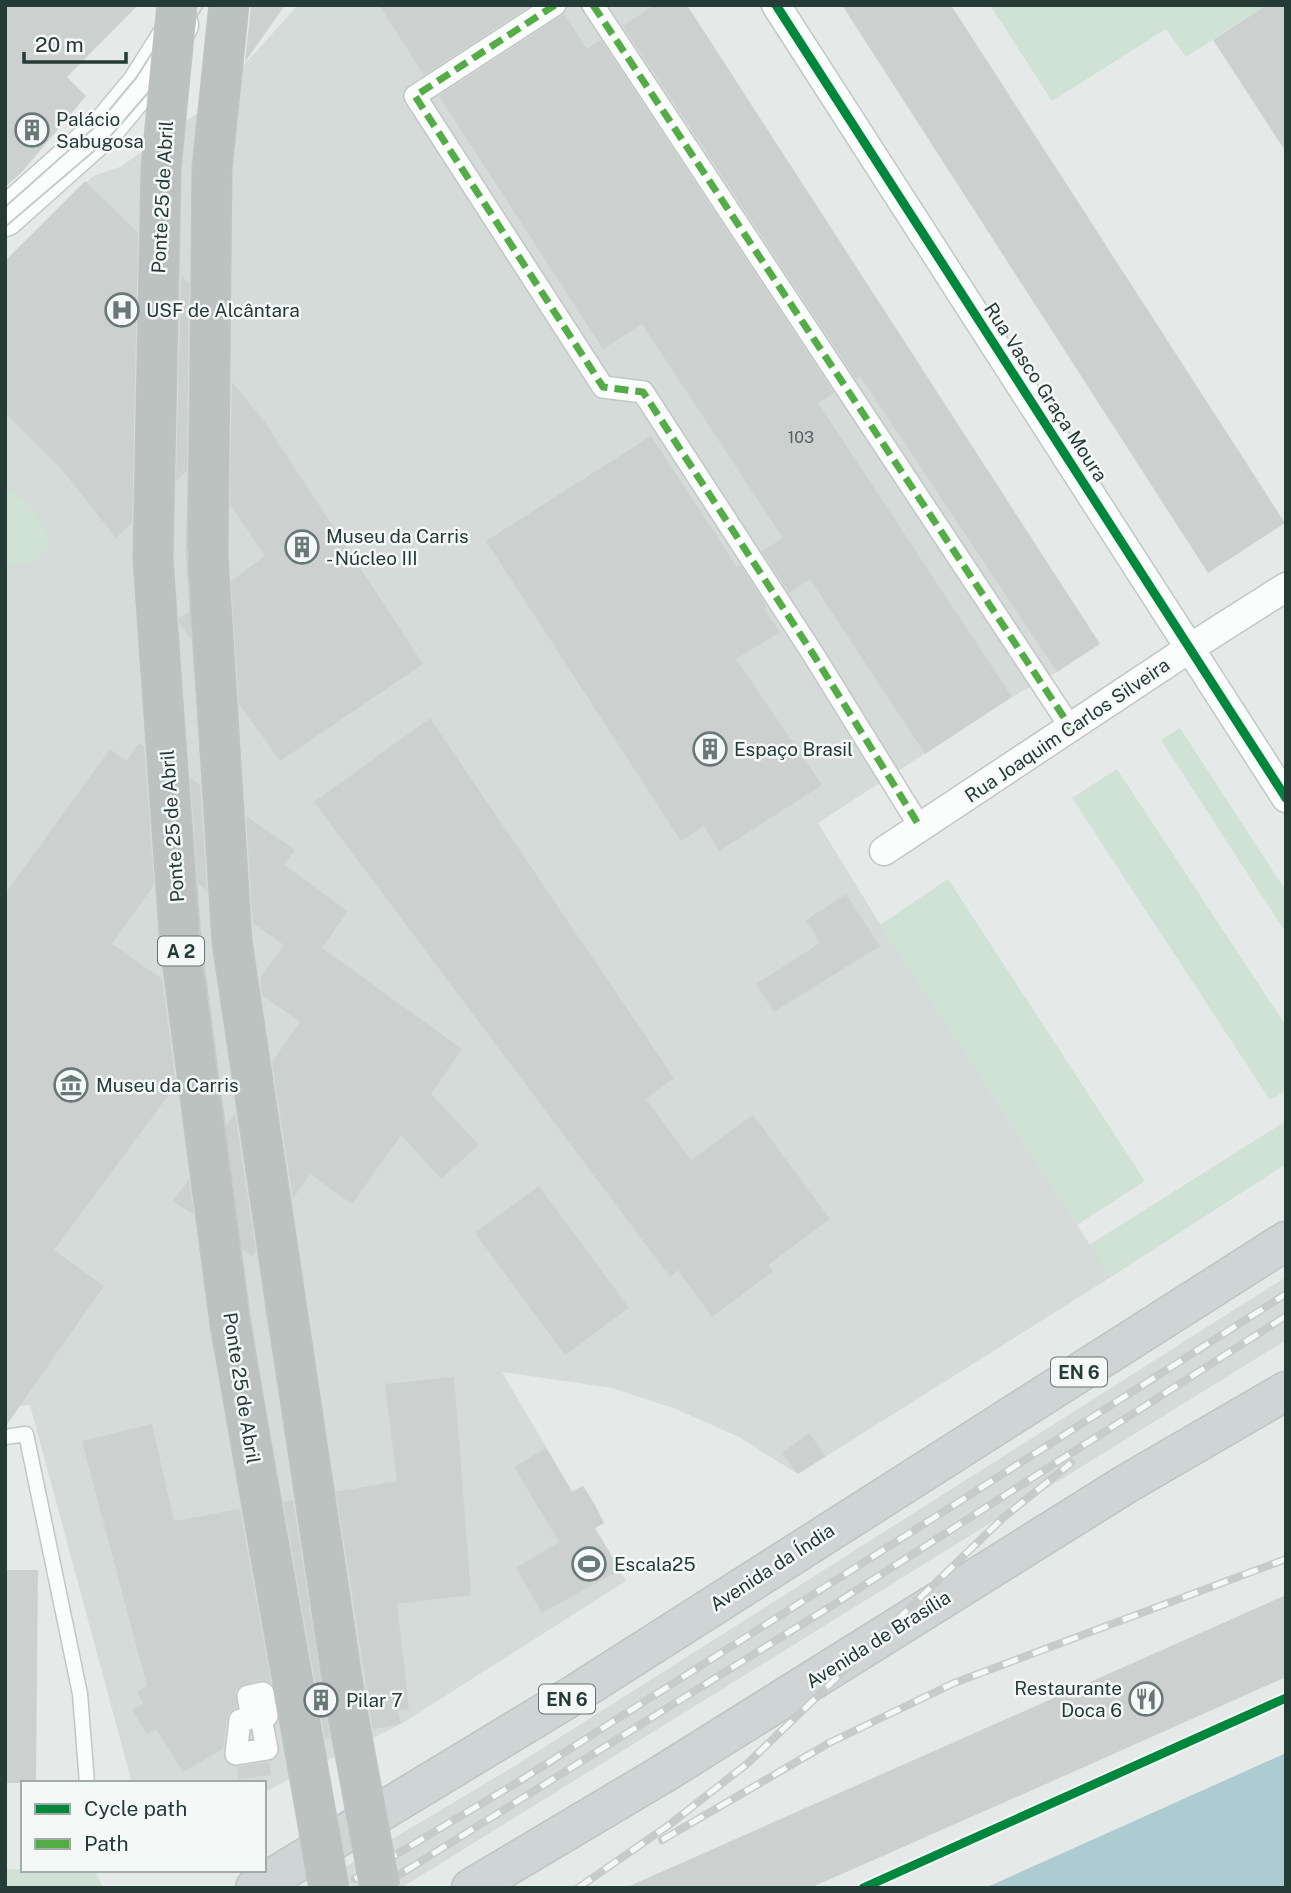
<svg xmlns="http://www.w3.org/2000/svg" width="1291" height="1893" viewBox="0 0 1291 1893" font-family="'Public Sans',sans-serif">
  <rect width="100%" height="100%" fill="#e5eae8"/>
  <path fill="#d4dbd8" d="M 298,5 L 687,5 L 1057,672 L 1012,697 L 818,823 L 880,924 L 1111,1277 L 798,1474 L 739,1437 L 676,1409 L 612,1388 L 502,1372 L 572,1491 L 583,1486 L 604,1523 L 595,1528 L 626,1581 L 401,1724 L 264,1792 L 264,1783 L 132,1783 L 30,1405 L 5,1407 L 5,261 L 93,176 L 120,167 L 205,108 Z
    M 1286,1277 L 1286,1340 L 401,1888 L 310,1888 L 513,1767 Z"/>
  <path fill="#d0e1d6" d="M 990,5 L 1267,5 L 1186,57 L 1166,29 L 1052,101 Z
    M 5,486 C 23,500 69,537 37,560 C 28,567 15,566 5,562 Z
    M 1180,728 L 1286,891 L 1286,933 L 1161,740 Z
    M 1117,769 L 1286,1026 L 1286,1090 L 1270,1100 L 1072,798 Z
    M 948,879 L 1145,1181 L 1077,1225 L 880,925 Z
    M 1286,1121 L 1286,1164 L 1111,1277 L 1089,1245 Z
    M 5,1869 L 95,1870 L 103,1888 L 5,1888 Z"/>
  <path fill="#acccd2" d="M 1286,1753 L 1286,1888 L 985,1888 Z"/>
  <path fill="#ccd1cf" d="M 5,5 L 138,5 L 67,77 L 86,96 L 22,172 L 5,187 Z
    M 251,5 L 285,5 L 245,62 L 251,7 Z
    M 379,5 L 531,5 L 424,75 Z
    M 654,5 L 687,5 L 1100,644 L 1057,672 L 860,376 L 856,379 L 623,26 Z
    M 842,5 L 951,5 L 1285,523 L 1208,573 Z
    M 1267,5 L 1286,5 L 1286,152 L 1213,40 Z
    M 564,14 L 587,49 L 601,40 L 834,393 L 818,403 L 1012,697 L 925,754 L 810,579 L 789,593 L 762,551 L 783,538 L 642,324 L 603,349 L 439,96 Z
    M 85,181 L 138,233 L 132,523 L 116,538 L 62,470 L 5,413 L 5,261 Z
    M 181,275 L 189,283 L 187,471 L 176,481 Z
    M 232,382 L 264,421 L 423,664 L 280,761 L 239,704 L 231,581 L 265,556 L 230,504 Z
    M 651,436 L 737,567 L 740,565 L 767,607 L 764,609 L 780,632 L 736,659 L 822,785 L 719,851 L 704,826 L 681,841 L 486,541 Z
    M 190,611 L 191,639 L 179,623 L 179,619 Z
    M 430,718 L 674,1078 L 646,1099 L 691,1160 L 753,1115 L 830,1219 L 768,1265 L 773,1271 L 712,1317 L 678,1270 L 670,1277 L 314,802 Z
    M 139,743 L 144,746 L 154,885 L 112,944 L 162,979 L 176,1085 L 54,1250 L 104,1286 L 5,1427 L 5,894 L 110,749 L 127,761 Z
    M 190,778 L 200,785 L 207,891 L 198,884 Z
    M 246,816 L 295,850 L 284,865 L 348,911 L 322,948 L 462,1049 L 431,1094 L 479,1145 L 441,1179 L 401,1135 L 352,1204 L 310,1174 L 293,1199 L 272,1062 L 300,1022 L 262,995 L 260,978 L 284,945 L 253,923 Z
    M 846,894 L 880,946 L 774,1012 L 756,984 L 820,943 L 806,920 Z
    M 235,1113 L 256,1251 L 252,1256 L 242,1249 L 226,1126 Z
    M 189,1179 L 194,1215 L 173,1201 Z
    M 539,1186 L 629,1308 L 565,1355 L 475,1233 Z
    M 454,1377 L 471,1595 L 397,1604 L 409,1709 L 398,1710 L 401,1724 L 373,1729 L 336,1492 L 397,1481 L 385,1384 Z
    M 152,1424 L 174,1521 L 240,1509 L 271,1683 L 260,1680 L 239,1687 L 235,1692 L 237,1707 L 230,1712 L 227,1718 L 223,1749 L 183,1772 L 156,1729 L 147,1734 L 132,1710 L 143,1704 L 137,1692 L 147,1686 L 82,1441 Z
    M 809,1433 L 826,1456 L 798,1474 L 782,1453 Z
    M 546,1448 L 572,1492 L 583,1486 L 595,1505 L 604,1523 L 595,1528 L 620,1570 L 542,1613 L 516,1568 L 559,1542 L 514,1467 Z
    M 293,1500 L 330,1737 L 325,1738 L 283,1502 Z
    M 5,1570 L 38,1570 L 36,1783 L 5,1783 Z
    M 1286,1595 L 1286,1677 L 1073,1772 L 810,1888 L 625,1888 Z
    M 269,1762 L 271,1775 L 239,1779 L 237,1767 Z"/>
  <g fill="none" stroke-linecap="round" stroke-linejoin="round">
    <defs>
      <path id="service" d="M 5,1437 L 26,1434 L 80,1694 L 87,1783"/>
      <path id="pedestrian" d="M 555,5 L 415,96 L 603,387 L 643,392 L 813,654 L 920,827
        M 593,5 L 1071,728
        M 263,1693 L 267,1716 L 261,1718 L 267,1749 L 236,1754 L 240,1720 L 252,1718 L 248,1696 Z"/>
      <path id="minor" d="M 776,5 L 1286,798
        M 884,851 L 1190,648 L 1286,587"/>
      <path id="secondary" d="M 5,217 L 107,126 L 141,85 L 179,25"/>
      <path id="primary" d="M 255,1888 L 572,1696 L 1286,1241
        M 471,1888 L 661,1775 L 1126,1484 L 1286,1391"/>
    </defs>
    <use href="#service" stroke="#c2c7c5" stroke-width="17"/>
    <use href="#pedestrian" stroke="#c2c7c5" stroke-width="24"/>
    <use href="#minor" stroke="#c2c7c5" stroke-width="31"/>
    <use href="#secondary" stroke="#c1c7c5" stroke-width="41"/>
    <use href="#primary" stroke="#bdc5c3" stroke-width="41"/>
    <use href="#service" stroke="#fbfcfc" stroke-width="14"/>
    <use href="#pedestrian" stroke="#fbfcfc" stroke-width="21"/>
    <use href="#minor" stroke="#fbfcfc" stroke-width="28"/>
    <use href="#secondary" stroke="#fbfcfc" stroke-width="38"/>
    <use href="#primary" stroke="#cfd5d4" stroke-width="38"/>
    <path stroke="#c7cbc9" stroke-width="2" d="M 5,207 L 96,126 L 136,78 L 183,5
      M 5,227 L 108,139 L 147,94 L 204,5"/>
    <defs>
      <path id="rail" d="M 193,5 L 177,168 L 168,558 L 198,944 L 247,1319 L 312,1710 L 345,1888
        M 214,5 L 198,168 L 190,557 L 217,943 L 270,1313 L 332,1707 L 365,1888
        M 662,1840 L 829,1743 L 954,1683 L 1286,1559
        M 355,1879 L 521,1780 L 1286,1294
        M 378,1888 L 844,1598 L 1286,1316
        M 578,1888 L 669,1825 L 748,1763 L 1003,1518 L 1071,1463"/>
    </defs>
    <use href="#rail" stroke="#c7cbc9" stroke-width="8"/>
    <use href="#rail" stroke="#f4f8f6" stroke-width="5" stroke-dasharray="16" stroke-linecap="butt"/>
    <defs>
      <path id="motorway-bridge" d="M 177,5 L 161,168 L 153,559 L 180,945 L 230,1324 L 329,1888
        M 229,5 L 212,168 L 208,556 L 232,942 L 346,1705 L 380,1888"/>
    </defs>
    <use href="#motorway-bridge" stroke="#bdc5c3" stroke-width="41" stroke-linecap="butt"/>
    <use href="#motorway-bridge" stroke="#bbc2c0" stroke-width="38"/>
    <path stroke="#53ac45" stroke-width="7" stroke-dasharray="14 7" stroke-linecap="butt" d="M 555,5 L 415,96 L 603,387 L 643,392 L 813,654 L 920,827
      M 593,5 L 1071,728"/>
    <defs>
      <path id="cycleway" d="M 776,5 L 1286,798
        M 863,1888 L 1286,1698"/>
    </defs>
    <use href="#cycleway" stroke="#f4f8f6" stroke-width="13"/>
    <use href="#cycleway" stroke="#00873e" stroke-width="9"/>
  </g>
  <defs>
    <symbol id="building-ring" viewBox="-11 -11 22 22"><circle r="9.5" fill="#f4f8f6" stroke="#687874" stroke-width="1.5"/><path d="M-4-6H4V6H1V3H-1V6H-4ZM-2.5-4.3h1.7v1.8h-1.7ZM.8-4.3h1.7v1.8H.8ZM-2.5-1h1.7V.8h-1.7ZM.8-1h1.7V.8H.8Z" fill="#687874"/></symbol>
    <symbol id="hospital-ring" viewBox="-11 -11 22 22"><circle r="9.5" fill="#f4f8f6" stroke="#687874" stroke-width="1.5"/><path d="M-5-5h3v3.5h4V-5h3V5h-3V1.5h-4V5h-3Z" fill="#687874"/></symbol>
    <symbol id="museum-ring" viewBox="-11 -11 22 22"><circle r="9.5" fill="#f4f8f6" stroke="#687874" stroke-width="1.5"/><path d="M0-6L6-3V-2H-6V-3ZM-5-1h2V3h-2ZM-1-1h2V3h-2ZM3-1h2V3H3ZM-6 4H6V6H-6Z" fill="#687874"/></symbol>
    <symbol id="stadium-ring" viewBox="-11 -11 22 22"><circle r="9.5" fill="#f4f8f6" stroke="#687874" stroke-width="1.5"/><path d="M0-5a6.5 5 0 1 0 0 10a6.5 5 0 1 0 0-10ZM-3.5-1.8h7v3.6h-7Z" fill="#687874"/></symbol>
    <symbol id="restaurant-ring" viewBox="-11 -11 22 22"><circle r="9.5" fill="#f4f8f6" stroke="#687874" stroke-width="1.5"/><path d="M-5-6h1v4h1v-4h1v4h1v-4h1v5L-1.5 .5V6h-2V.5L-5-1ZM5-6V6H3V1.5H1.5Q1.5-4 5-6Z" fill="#687874"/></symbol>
  </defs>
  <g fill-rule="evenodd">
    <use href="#building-ring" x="13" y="111" width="38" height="38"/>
    <use href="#hospital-ring" x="103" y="291" width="38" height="38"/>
    <use href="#building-ring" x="283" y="528" width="38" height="38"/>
    <use href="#building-ring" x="691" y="730" width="38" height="38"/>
    <use href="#museum-ring" x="52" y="1066" width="38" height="38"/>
    <use href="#stadium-ring" x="570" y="1545" width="38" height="38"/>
    <use href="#restaurant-ring" x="1127" y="1680" width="38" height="38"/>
    <use href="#building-ring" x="302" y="1681" width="38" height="38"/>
  </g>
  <g text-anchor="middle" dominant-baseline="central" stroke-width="5" stroke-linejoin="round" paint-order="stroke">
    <g font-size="16" fill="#50615d">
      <text x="801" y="437">103</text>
    </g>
    <g fill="#f4f8f6" stroke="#637470" stroke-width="2">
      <rect x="158" y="936.5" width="46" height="29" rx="5"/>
      <rect x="1051" y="1357.5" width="56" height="29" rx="5"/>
      <rect x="539" y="1684.5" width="56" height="29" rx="5"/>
    </g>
    <g font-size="18" font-weight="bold" fill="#253b36">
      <text x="181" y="951">A 2</text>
      <text x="1079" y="1372">EN 6</text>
      <text x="567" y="1699">EN 6</text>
    </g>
    <g font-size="19" fill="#253b36" stroke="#f4f8f6" text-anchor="start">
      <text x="56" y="119">Palácio<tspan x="56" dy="22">Sabugosa</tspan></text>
      <text x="146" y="310">USF de Alcântara</text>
      <text x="326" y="536">Museu da Carris<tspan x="326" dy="22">- Núcleo III</tspan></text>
      <text x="734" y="749">Espaço Brasil</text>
      <text x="96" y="1085">Museu da Carris</text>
      <text x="614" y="1564">Escala25</text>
      <text x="1122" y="1688" text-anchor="end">Restaurante<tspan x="1122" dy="22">Doca 6</tspan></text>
      <text x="346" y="1700">Pilar 7</text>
    </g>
    <g font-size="19" fill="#253b36" stroke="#f4f8f6">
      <text transform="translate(162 197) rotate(-87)">Ponte 25 de Abril</text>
      <text transform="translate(1046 392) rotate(57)">Rua Vasco Graça Moura</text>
      <text transform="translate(1067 730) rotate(-34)">Rua Joaquim Carlos Silveira</text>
      <text transform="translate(172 826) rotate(-94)">Ponte 25 de Abril</text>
      <text transform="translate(242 1388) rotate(81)">Ponte 25 de Abril</text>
      <text transform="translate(772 1567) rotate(-33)">Avenida da Índia</text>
      <text transform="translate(878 1639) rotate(-32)">Avenida de Brasília</text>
    </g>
  </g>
  <rect width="1291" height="1893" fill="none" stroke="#253b36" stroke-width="14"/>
  <rect x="21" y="1781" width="245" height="91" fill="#f4f8f6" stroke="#a1aca9" stroke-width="2"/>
  <rect x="35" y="1804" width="35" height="10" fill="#00873e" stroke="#a1aca9" stroke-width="2"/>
  <text x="84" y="1816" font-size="21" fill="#253b36">Cycle path</text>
  <rect x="35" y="1839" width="35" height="10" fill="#53ac45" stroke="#a1aca9" stroke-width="2"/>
  <text x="84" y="1851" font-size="21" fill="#253b36">Path</text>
  <path d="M24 52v10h102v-10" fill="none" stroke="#253b36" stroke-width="3.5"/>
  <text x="35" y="52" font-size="21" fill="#253b36" stroke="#f4f8f6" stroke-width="5" paint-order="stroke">20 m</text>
</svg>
